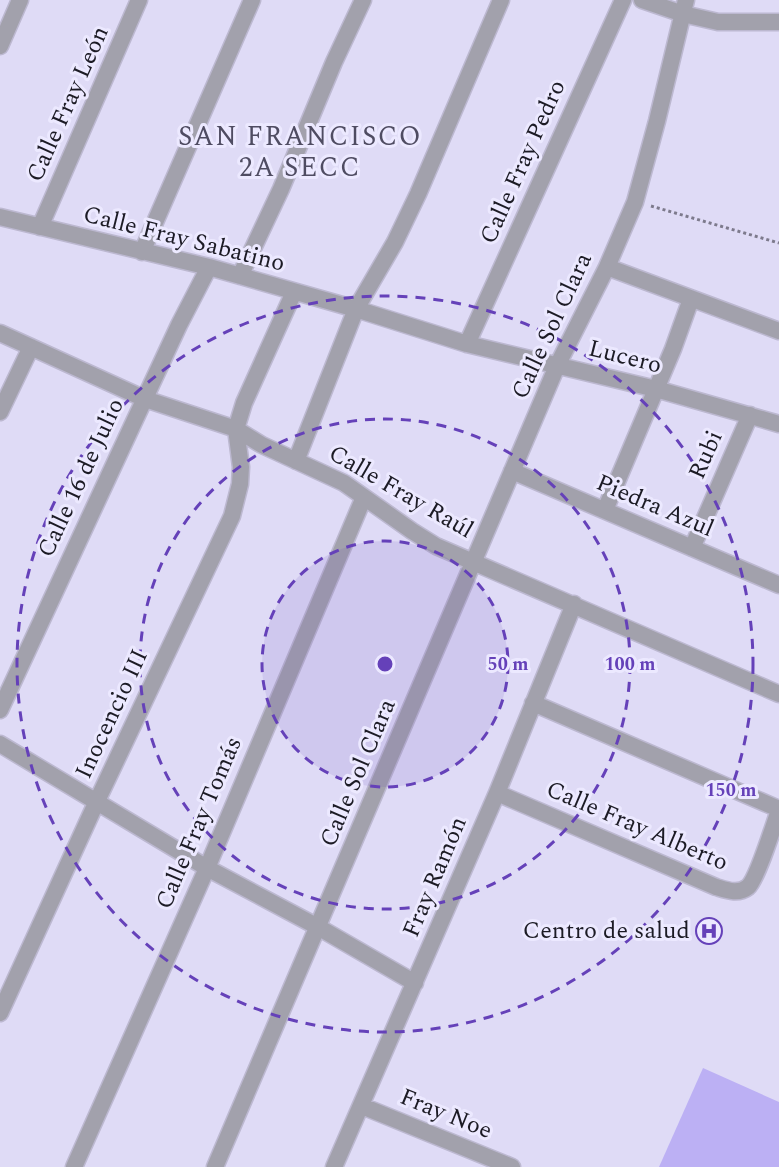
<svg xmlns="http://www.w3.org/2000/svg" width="779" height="1167" viewBox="0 0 779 1167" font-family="Spectral,serif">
  <rect width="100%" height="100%" fill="#dfdbf6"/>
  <path fill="#bcb0f4" d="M 703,1068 L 779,1102 L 779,1167 L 659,1167 Z"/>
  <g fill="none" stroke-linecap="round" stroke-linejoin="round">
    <defs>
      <path id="minor" d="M 642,0 L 683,14 L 718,22 L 779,22
        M 0,46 L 20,0
        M 0,217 L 209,267 L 356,309 L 467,344 L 656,389 L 779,424
        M 40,227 L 139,0
        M 142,252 L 252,0
        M 607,267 L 779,331
        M 240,276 L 281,189 L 334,62 L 363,0
        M 0,333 L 145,399 L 236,429 L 262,445 L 344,483 L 412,531 L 436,546 L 779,694
        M 467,344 L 623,0
        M 0,412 L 31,347
        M 296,461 L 356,309 L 395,242 L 418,194 L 501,0
        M 512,471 L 779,585
        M 605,510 L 673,349 L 691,299
        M 692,548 L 750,415
        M 533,703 L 779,809
        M 0,710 L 179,325 L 209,267
        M 0,744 L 207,868 L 318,927 L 415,983
        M 497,793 L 716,887 C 726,890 738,895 748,887 C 757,879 774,825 779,810
        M 0,1013 L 97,801 L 232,516 L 240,484 L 241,467 L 236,429 L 244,403 L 294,292
        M 362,1106 L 512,1167
        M 74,1167 L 207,868 L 364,497
        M 215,1167 L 557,366 L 607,267 L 635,202 L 657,121 L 686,0
        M 334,1167 L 497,793 L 574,604"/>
    </defs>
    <use href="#minor" stroke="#bcb8d0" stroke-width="19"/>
    <path stroke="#7d7a8c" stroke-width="3" stroke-dasharray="3 3" stroke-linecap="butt" d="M 651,206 L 779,243"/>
    <use href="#minor" stroke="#a2a1ac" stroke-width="16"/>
  </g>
  <circle cx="385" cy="664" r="123" fill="#6541b9" fill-opacity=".12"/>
  <g fill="none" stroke="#6541b9" stroke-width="3" stroke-dasharray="10 8">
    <circle cx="385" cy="664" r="123"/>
    <circle cx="385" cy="664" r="245"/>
    <circle cx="385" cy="664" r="368"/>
  </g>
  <defs>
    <symbol id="hospital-ring" viewBox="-11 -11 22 22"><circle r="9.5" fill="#ece9ff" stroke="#6541b9" stroke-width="1.5"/><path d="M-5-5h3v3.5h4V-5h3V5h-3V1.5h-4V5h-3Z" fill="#6541b9"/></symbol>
  </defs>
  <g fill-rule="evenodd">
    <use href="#hospital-ring" x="694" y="916" width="30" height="30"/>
  </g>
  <g text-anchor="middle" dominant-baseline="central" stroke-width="6" stroke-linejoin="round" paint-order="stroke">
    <g font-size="24" fill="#1c1b25" stroke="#ece9ff">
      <text transform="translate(68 104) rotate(-66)">Calle Fray León</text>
      <text transform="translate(523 162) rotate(-66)">Calle Fray Pedro</text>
      <text transform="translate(184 239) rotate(14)">Calle Fray Sabatino</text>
      <text transform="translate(552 326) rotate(-65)">Calle Sol Clara</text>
      <text transform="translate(625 357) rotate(14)">Lucero</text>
      <text transform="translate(706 455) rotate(-66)">Rubi</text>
      <text transform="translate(81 478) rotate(-65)">Calle 16 de Julio</text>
      <text transform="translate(401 492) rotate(30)">Calle Fray Raúl</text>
      <text transform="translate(655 506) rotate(23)">Piedra Azul</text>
      <text transform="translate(112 714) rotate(-65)">Inocencio III</text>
      <text transform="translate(358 773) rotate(-67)">Calle Sol Clara</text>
      <text transform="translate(199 823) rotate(-67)">Calle Fray Tomás</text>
      <text transform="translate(637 826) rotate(23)">Calle Fray Alberto</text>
      <text transform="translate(435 877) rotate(-67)">Fray Ramón</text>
      <text transform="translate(446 1114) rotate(22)">Fray Noe</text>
    </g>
    <g font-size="24" fill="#1c1b25" stroke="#ece9ff" text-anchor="end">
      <text x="690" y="931">Centro de salud</text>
    </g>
    <g font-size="27" letter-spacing="1.5" fill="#4f4c62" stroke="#ece9ff">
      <text x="300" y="137">SAN FRANCISCO<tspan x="300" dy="31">2A SECC</tspan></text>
    </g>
  </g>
  <circle cx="385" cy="664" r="9" fill="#6541b9" stroke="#ece9ff" stroke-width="3"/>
  <g font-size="18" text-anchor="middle" font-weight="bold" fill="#6541b9" stroke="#ece9ff" stroke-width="6" stroke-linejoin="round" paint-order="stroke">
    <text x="508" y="670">50 m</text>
    <text x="630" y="670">100 m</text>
    <text x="731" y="796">150 m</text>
  </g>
</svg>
